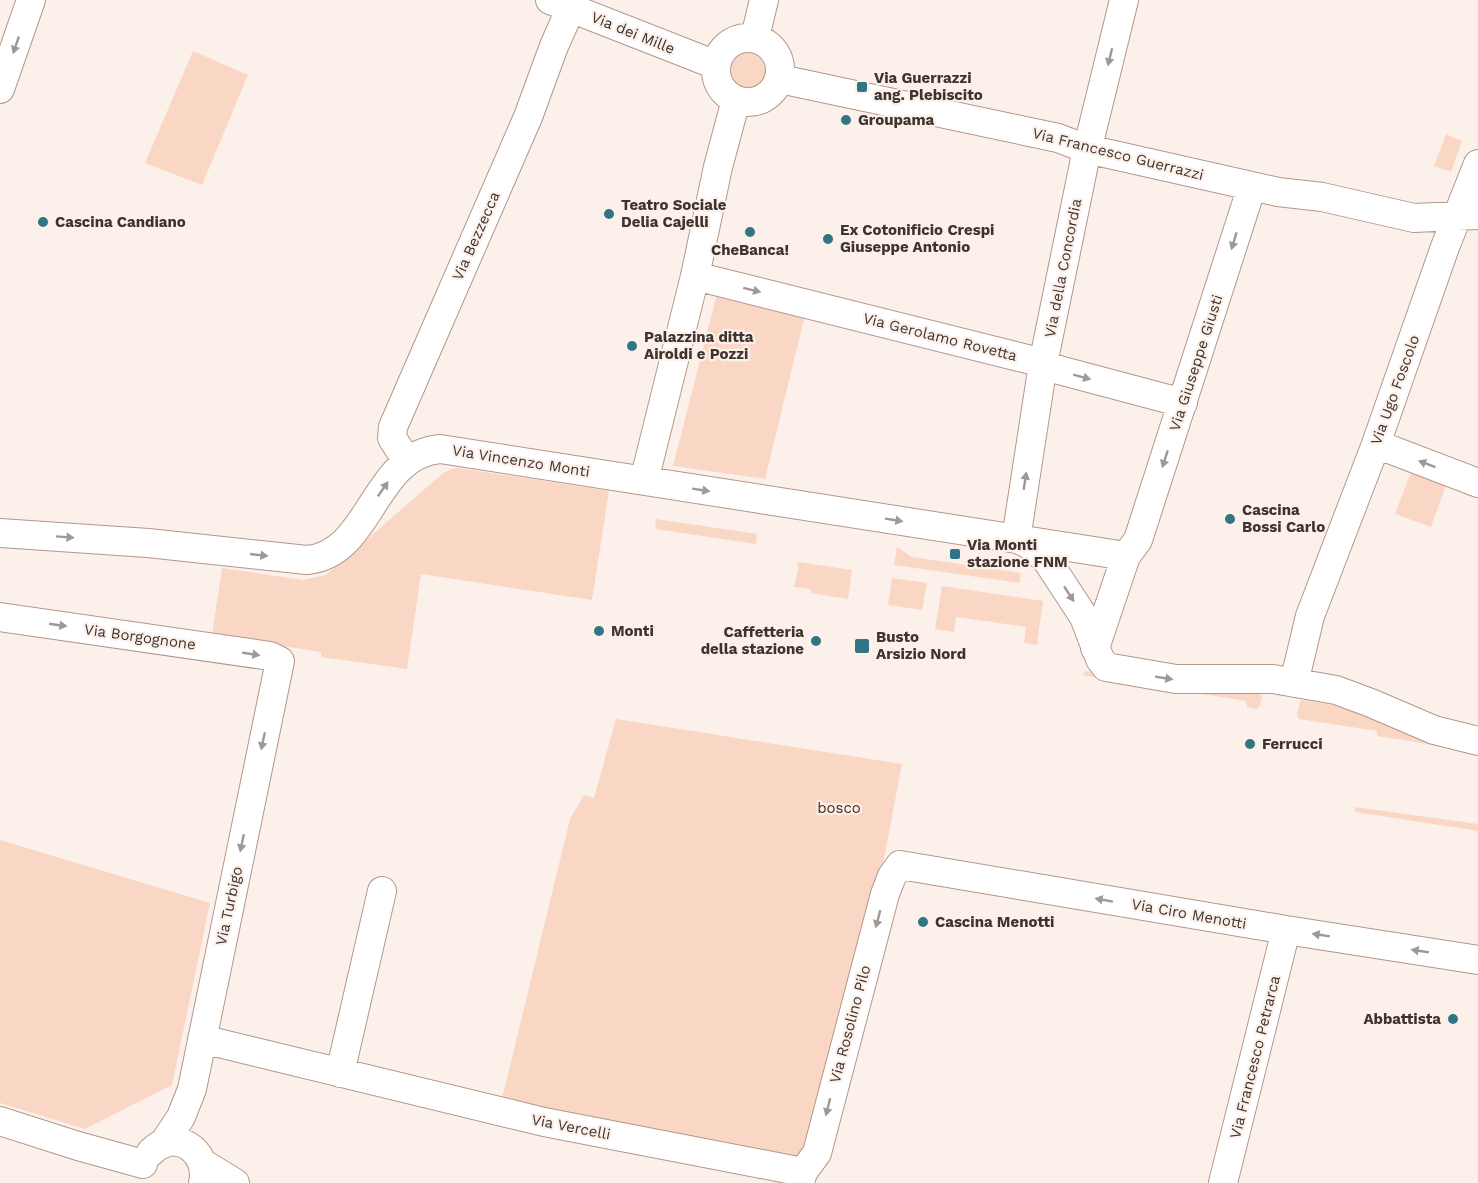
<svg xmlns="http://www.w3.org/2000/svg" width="1478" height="1183" viewBox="0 0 1478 1183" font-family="'Work Sans',sans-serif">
  <rect width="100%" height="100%" fill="#fcf0ea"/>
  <path fill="#fad7c4" d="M 193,51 L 248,75 L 202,185 L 145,163 Z
    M729 71a18 18 0 1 1 36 0a18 18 0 1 1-36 0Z
    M 1446,134 L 1462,141 L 1451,172 L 1434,166 Z
    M 717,294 L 805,315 L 765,479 L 673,466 Z
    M 458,468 L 609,491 L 592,600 L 421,574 L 407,669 L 321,657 L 321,652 L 212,635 L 222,568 L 303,580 L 326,575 L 442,474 L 451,469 Z
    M 1411,472 L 1446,485 L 1431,527 L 1395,514 Z
    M 656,519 L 757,534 L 756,544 L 655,529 Z
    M 897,547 L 912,557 L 1021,573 L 1019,583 L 894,565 Z
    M 798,562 L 852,570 L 848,599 L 811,593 L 811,589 L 794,587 L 799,566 L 797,565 Z
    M 892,578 L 927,583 L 922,610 L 888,605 Z
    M 942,586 L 1043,601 L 1037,645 L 1024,643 L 1026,627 L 956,617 L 954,632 L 935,629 Z
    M 1084,671 L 1188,688 L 1258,693 L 1262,696 L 1260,706 L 1257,709 L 1247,707 L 1246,701 L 1083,675 Z
    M 1302,700 L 1340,706 L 1478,752 L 1377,736 L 1377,731 L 1299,719 L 1297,715 L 1300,701 Z
    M 616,719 L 902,764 L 881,875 L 811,1149 L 801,1158 L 500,1107 L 570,819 L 584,795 L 594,798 Z
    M 1355,807 L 1478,824 L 1478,831 L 1355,812 Z
    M 0,840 L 210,903 L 172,1085 L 85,1129 L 0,1103 Z"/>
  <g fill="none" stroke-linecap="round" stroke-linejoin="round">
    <defs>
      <path id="minor" d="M 550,0 L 716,65
        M 755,37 L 764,0
        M716 70a32 32 0 1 1 64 0a32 32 0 1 1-64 0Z
        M 780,79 L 1058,138 L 1087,149 L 1278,192 L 1322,197 L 1414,218 L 1478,215
        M 0,89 L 31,0
        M 695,276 L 1031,360 L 1059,370 L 1183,403
        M 1376,444 L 1478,483
        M 407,461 L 392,438 L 393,427 L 528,117 L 554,46 L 571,8
        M 644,481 L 695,276 L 718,167 L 736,100
        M 0,533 L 148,543 L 307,560 C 372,554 372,455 440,449 L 1126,556
        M 1016,539 L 1043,364 L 1085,159 L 1124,0
        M 1020,540 L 1032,546 L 1048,562 L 1084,617 L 1100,659 L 1106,667 L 1176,679 L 1273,679 L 1336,690 L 1371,703 L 1434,730 L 1478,741
        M 0,617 L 270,656 L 280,661 L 192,1089 L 181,1117 L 163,1144
        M 1095,648 L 1126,556 L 1138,540 L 1252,186
        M 1294,683 L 1310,616 L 1376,444 L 1445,247 L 1478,164
        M 202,1039 L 544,1122 L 803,1172
        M 340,1073 L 382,891
        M 0,1121 L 78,1146 L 143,1164
        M 151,1152 C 175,1127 210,1151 203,1183
        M 204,1164 L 235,1183
        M 800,1183 L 803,1172 L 817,1153 L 885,894 L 892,876 L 900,865 L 1286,930 L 1478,960
        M 1223,1183 L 1286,930"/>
    </defs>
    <use href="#minor" stroke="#b39789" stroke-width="30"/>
    <use href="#minor" stroke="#fff" stroke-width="28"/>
  </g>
  <defs><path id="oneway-solid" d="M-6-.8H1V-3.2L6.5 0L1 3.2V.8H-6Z" transform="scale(1.5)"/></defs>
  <g fill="#9f9996">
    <use href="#oneway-solid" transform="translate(16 45) rotate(109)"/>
    <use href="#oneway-solid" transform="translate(1110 57) rotate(104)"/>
    <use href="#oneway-solid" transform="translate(1234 241) rotate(107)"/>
    <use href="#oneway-solid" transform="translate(752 290) rotate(14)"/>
    <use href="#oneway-solid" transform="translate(1082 377) rotate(15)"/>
    <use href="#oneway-solid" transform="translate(1165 459) rotate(108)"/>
    <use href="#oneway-solid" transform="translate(1427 464) rotate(-159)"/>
    <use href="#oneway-solid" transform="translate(1025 481) rotate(-81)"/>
    <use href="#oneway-solid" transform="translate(383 489) rotate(-55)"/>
    <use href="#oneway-solid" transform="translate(701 490) rotate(9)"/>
    <use href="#oneway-solid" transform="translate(894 520) rotate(9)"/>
    <use href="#oneway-solid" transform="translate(65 537) rotate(4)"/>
    <use href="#oneway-solid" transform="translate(259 555) rotate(6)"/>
    <use href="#oneway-solid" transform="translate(1069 594) rotate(57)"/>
    <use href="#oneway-solid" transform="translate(58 625) rotate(8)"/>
    <use href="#oneway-solid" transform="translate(251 654) rotate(9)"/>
    <use href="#oneway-solid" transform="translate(1164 678) rotate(9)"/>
    <use href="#oneway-solid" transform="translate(263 741) rotate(102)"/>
    <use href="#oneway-solid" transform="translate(242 843) rotate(102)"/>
    <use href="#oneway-solid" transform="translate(1104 900) rotate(-170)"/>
    <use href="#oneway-solid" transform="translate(878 919) rotate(105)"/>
    <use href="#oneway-solid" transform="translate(1321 935) rotate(-171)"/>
    <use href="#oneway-solid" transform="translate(1420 951) rotate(-171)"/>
    <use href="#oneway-solid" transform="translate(828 1107) rotate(104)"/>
  </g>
  <g fill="#2f7583" stroke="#fcf0ea" stroke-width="2">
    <rect x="856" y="81" width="12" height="12" rx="3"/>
    <circle cx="846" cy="120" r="6"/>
    <circle cx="609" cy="214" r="6"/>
    <circle cx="43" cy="222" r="6"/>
    <circle cx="750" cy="232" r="6"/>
    <circle cx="828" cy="239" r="6"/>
    <circle cx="632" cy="346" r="6"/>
    <circle cx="1230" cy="519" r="6"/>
    <rect x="949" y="548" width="12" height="12" rx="3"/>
    <circle cx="599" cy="631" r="6"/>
    <circle cx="816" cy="641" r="6"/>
    <rect x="854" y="638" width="16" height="16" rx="3"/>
    <circle cx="1250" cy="744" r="6"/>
    <circle cx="923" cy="922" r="6"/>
    <circle cx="1453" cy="1019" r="6"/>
  </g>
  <g text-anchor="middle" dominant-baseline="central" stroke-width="4.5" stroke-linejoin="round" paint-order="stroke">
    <g font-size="15" fill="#3f332d" stroke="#fcf0ea">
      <text transform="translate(633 33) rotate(22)">Via dei Mille</text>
      <text transform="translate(1118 154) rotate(14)">Via Francesco Guerrazzi</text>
      <text transform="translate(476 236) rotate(-66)">Via Bezzecca</text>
      <text transform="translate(1063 268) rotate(-79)">Via della Concordia</text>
      <text transform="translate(940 337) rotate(14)">Via Gerolamo Rovetta</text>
      <text transform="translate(1196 363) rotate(-72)">Via Giuseppe Giusti</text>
      <text transform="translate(1395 390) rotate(-70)">Via Ugo Foscolo</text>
      <text transform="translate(521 461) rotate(9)">Via Vincenzo Monti</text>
      <text transform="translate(140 637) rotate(8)">Via Borgognone</text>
      <text transform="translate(229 906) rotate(-78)">Via Turbigo</text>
      <text transform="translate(1189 914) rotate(10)">Via Ciro Menotti</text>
      <text transform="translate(850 1024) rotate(-75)">Via Rosolino Pilo</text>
      <text transform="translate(1255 1057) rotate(-76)">Via Francesco Petrarca</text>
      <text transform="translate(571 1127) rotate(11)">Via Vercelli</text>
    </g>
    <g font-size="15" font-weight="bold" fill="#3f332d" stroke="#fcf0ea" text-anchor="start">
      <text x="874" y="78">Via Guerrazzi<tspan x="874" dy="17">ang. Plebiscito</tspan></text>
      <text x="858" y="120">Groupama</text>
      <text x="621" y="205">Teatro Sociale<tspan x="621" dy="17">Delia Cajelli</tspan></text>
      <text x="55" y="222">Cascina Candiano</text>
      <text x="840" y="230">Ex Cotonificio Crespi<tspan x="840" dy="17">Giuseppe Antonio</tspan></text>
      <text x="750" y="250" text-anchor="middle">CheBanca!</text>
      <text x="644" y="337">Palazzina ditta<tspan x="644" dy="17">Airoldi e Pozzi</tspan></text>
      <text x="1242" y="510">Cascina<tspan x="1242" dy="17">Bossi Carlo</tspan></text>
      <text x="967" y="545">Via Monti<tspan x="967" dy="17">stazione FNM</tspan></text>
      <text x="611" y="631">Monti</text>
      <text x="804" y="632" text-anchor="end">Caffetteria<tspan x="804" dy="17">della stazione</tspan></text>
      <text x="876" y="637">Busto<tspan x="876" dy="17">Arsizio Nord</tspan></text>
      <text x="1262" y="744">Ferrucci</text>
      <text x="935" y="922">Cascina Menotti</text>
      <text x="1441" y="1019" text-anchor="end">Abbattista</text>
    </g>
    <g font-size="15" fill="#4b2814" stroke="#fcf0ea">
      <text x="839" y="808">bosco</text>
    </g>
  </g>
</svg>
